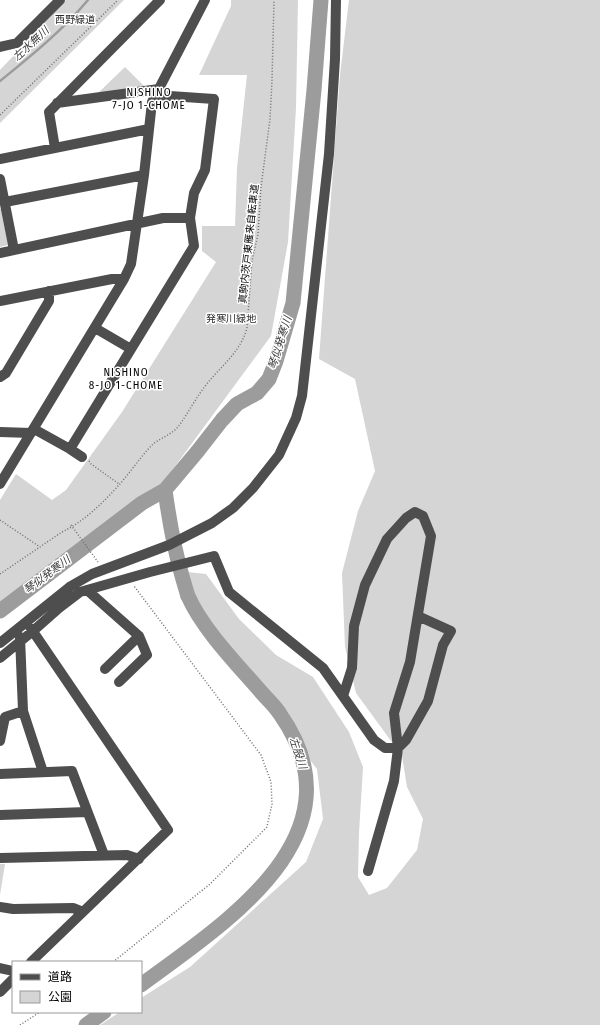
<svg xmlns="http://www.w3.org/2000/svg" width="600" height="1025" viewBox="0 0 600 1025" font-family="'Fira Sans Condensed','Noto Sans JP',sans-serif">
  <rect width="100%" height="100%" fill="#fff"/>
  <path fill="#d5d5d5" d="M 66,0 L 124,0 L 0,123 L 0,70 Z
    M 231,0 L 298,0 L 296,108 L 288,242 L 271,336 L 162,484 L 18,591 L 0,606 L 0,500 L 16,474 L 52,500 L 66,490 L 122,412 L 216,262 L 202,251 L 202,226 L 235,226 L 237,168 L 247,75 L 199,75 L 231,6 Z
    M 349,0 L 600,0 L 600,1025 L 100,1025 L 120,1012 L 141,1012 L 141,998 L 190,967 L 306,862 L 323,819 L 317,769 L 272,711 L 248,668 L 211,635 L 180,598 L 178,571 L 206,574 L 239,619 L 276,655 L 313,677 L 349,732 L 363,767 L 359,833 L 358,877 L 369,895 L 387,888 L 417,850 L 423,819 L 407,787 L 402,756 L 356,693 L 345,647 L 342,573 L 358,511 L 375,471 L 355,379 L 319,359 L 340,75 Z
    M 125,67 L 146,88 L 96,95 Z
    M 0,209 L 1,209 L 8,245 L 0,247 Z
    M 0,864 L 5,864 L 0,895 Z"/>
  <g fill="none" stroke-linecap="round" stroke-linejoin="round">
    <path stroke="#9c9c9c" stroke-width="2.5" d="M 0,81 C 31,56 63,30 88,0"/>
    <path stroke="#9c9c9c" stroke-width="15" d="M 0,611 L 142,503 L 165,490 L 197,452 L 222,420 L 237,404 L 257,393 L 269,379 L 276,361 L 293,303 L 314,90 L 321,0
      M 141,985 C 226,922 365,835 280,714 C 275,706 268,700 262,693 C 238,665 203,630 188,596 C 186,590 184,583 182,576 C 174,548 169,519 165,490
      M 86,1025 L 104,1012"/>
    <path stroke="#707070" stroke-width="1.5" stroke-dasharray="1 2" stroke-linecap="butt" d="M 0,115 L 118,0
      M 89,461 L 91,464 L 119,484
      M 0,520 L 40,547
      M 71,525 L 98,562
      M 0,574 L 62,532 C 83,522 102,504 118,486 C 129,474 139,459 151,446 C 158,439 171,435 178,427 C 187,415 194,401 203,389 C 218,368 240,354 247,328 L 252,261 L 258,234 L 261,187 L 270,119 L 272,80 L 274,0
      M 113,962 L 210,884 L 267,827 L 272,804 L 271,782 L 261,755 L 134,586
      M 20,1025 L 40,1012"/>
    <path stroke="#4e4e4e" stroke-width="10" d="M 0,47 L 17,43 L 60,0
      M 57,103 L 159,89
      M 55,148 L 49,112 L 160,0
      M 0,159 L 149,129
      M 0,179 L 14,250
      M 5,202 L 144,175
      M 0,253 L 163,218 L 190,218
      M 0,301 L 112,279 L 124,279
      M 95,328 L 131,349
      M 0,377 L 6,373 L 49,301 L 49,291
      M 34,429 L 70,449 L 82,457
      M 0,432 L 31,433
      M 70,449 L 194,246 L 190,218 L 194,193 L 205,170 L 214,99 L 155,95
      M 0,484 L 124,279 L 131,264 L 144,175 L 152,102 L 205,0
      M 87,590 L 139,636 L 105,669
      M 30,627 L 168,830 L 31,962
      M 20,637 L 23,711 L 43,772
      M 0,643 L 71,586 L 92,574 L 169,545 L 212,523 L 233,508 L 253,488 L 279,455 L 296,418 L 302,396 L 329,154 L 335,59 L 336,0
      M 0,658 L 33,631 L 59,608 L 80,592 L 150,572 L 214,556 L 229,592 L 323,668 L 374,740 L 385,748 L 398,748 L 406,740 L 428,701 L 443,645 L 451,631 L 418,616
      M 119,682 L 147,655 L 139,636
      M 343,696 L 352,668 L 354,626 L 365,585 L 387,539 L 406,518 L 415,512 L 423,516 L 431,536 L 410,662 L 394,713 L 398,748 L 394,781 L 368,871
      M 0,741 L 5,717 L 23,711
      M 0,774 L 72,771 L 104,855
      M 0,815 L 87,812
      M 0,858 L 127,855 L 139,859
      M 0,907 L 13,909 L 73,908 L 83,912
      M 0,968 L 13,971
      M 0,992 L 13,979"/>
  </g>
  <g text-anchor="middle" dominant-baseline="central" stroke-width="3" stroke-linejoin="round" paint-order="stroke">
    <g font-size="10" fill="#2c2c2c" stroke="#fff">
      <text x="75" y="20">西野緑道</text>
      <text x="231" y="319">発寒川緑地</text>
    </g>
    <g font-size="10" fill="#000" stroke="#fff">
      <text transform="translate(249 244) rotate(-84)">真駒内茨戸東雁来自転車道</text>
    </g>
    <g font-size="11" font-style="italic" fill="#3d3d3d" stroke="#fff">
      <text transform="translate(31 44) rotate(-43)">左水無川</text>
      <text transform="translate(280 343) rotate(-73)">琴似発寒川</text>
      <text transform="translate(47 575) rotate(-37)">琴似発寒川</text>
      <text transform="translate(298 753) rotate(72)">左股川</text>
    </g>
    <g font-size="11" letter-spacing="1" fill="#000" stroke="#fff">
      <text x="149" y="92">NISHINO<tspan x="149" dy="13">7-JO 1-CHOME</tspan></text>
      <text x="126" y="372">NISHINO<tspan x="126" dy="13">8-JO 1-CHOME</tspan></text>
    </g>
  </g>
  <rect x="12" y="961" width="130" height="52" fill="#ffffff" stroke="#999999"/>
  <rect x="20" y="974" width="20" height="6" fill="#4e4e4e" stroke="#999999"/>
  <text x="48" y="981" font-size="12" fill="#000000">道路</text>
  <rect x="20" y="991" width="20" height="12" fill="#d5d5d5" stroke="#999999"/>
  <text x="48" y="1001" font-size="12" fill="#000000">公園</text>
</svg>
